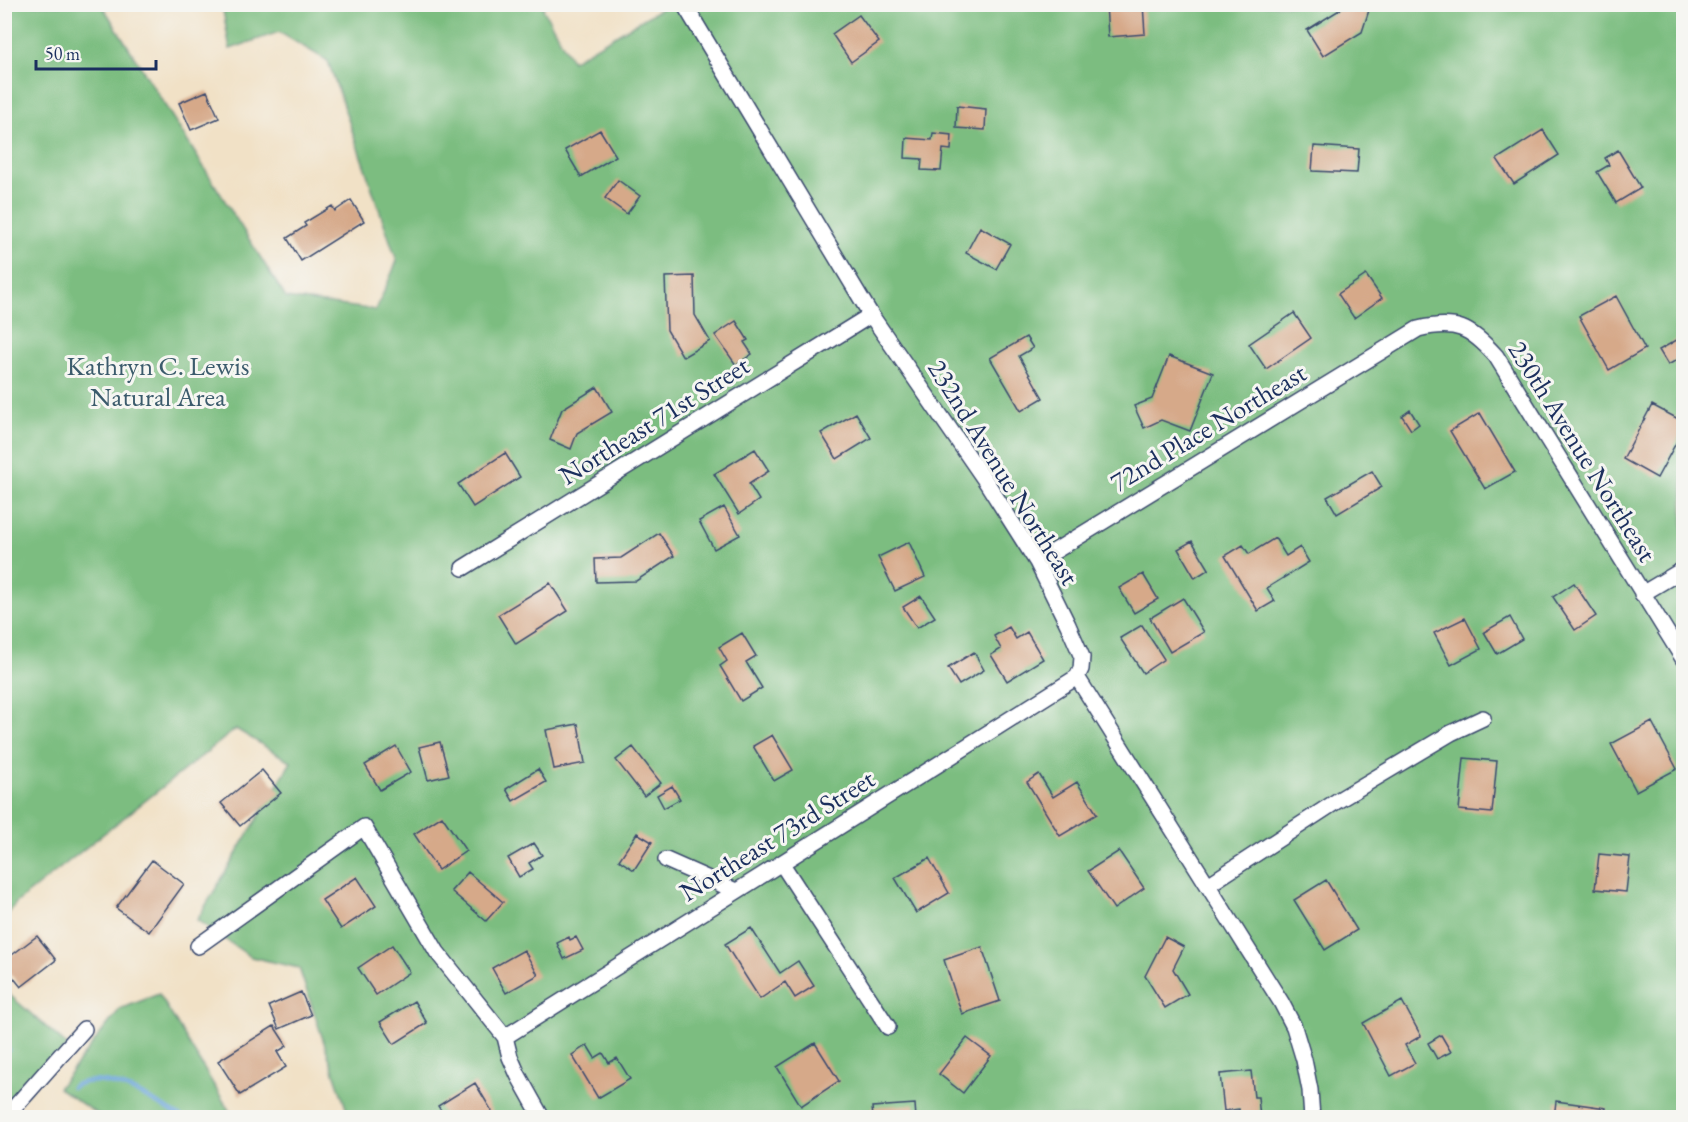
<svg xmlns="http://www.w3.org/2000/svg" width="1688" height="1122" viewBox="0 0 1688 1122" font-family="'EB Garamond',serif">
  <rect width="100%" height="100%" fill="#f6f6f2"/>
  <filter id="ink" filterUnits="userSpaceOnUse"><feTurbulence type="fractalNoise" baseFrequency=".0167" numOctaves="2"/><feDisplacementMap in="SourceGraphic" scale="12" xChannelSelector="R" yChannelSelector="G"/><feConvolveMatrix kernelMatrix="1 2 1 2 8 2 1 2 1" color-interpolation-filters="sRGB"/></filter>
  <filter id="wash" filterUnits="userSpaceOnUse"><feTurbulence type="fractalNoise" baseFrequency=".008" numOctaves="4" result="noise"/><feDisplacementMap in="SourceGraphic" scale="24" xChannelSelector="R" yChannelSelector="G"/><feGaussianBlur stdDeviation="1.35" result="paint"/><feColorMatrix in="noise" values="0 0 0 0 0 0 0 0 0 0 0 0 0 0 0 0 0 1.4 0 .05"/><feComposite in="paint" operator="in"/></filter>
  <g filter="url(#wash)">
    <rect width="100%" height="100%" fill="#f1e1c6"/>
    <path fill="#7bbd80" stroke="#4b766f" stroke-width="1.5" d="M 5,5 L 102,5 L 286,298 L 376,310 L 397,261 L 328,61 L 279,32 L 230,49 L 222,5 L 545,5 L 543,9 L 572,61 L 667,5 L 1683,5 L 1683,1117 L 349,1117 L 299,968 L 251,957 L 197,920 L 291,762 L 236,729 L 16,903 L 5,918 Z
      M 5,991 L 68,1046 L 18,1104 L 5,1094 Z
      M 159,994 L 233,1117 L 102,1117 L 58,1088 L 120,1009 Z"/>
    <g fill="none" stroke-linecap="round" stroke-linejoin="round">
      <path stroke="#6da6dc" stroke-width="4.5" d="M 4,1048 L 9,1050
        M 72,1087 C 76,1085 81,1082 85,1082 C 117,1076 156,1103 183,1118"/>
    </g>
    <g id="blocks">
      <path fill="#d6a989" d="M 1106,4 L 1143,4 L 1145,34 L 1108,37 Z
        M 1342,4 L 1371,4 L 1362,32 L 1323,56 L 1307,30 L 1341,9 Z
        M 859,15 L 879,42 L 851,62 L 832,34 Z
        M 207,91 L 219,118 L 191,130 L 179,103 Z
        M 957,106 L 986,109 L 985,130 L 956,128 Z
        M 600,130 L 616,156 L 581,177 L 565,150 Z
        M 1543,130 L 1559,155 L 1514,184 L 1497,159 Z
        M 933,133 L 952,135 L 951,150 L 943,149 L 941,171 L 921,170 L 922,159 L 905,158 L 906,138 L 932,140 Z
        M 1314,146 L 1359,149 L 1357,173 L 1312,171 Z
        M 1618,150 L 1641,188 L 1616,203 L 1597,172 L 1609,165 L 1605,158 Z
        M 618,180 L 640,196 L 627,214 L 605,198 Z
        M 351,200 L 364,221 L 301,261 L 287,238 L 306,226 L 304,223 L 332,206 L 335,211 Z
        M 980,227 L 1010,244 L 996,269 L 966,253 Z
        M 1366,275 L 1382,298 L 1354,318 L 1338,294 Z
        M 694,276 L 695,315 L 710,341 L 683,357 L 667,330 L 665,277 Z
        M 1616,296 L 1645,349 L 1609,370 L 1579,316 Z
        M 1294,313 L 1311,338 L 1266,369 L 1249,344 Z
        M 736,321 L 748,340 L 744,342 L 752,354 L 736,365 L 715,335 Z
        M 1026,337 L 1033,348 L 1019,356 L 1043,398 L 1021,411 L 990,358 Z
        M 1682,337 L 1684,340 L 1684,356 L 1668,365 L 1659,350 Z
        M 1169,356 L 1213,373 L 1190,431 L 1161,420 L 1144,428 L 1134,406 L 1152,399 Z
        M 597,387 L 612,412 L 577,433 L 571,449 L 550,440 L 562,409 Z
        M 1652,405 L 1684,422 L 1684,428 L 1657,478 L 1623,459 Z
        M 1410,410 L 1419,424 L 1411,430 L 1402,416 Z
        M 856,413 L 871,438 L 837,459 L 821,433 Z
        M 1480,413 L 1515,472 L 1485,489 L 1450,431 Z
        M 755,449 L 769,471 L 749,484 L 759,500 L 739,514 L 714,474 Z
        M 505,453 L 520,477 L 473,507 L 458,484 Z
        M 1372,471 L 1382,487 L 1337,514 L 1327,497 Z
        M 724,507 L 740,535 L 714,549 L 699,521 Z
        M 659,533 L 674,556 L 636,581 L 596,582 L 595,559 L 621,558 Z
        M 1275,538 L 1286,556 L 1300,547 L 1309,562 L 1267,588 L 1275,601 L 1258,611 L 1225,556 L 1243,545 L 1249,554 Z
        M 1192,541 L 1209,569 L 1195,578 L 1178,549 Z
        M 909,542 L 925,577 L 895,591 L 878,557 Z
        M 1143,574 L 1158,599 L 1134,613 L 1119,588 Z
        M 550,583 L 568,611 L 516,644 L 498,615 Z
        M 1574,583 L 1596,616 L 1575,630 L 1553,597 Z
        M 921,596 L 935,617 L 917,628 L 903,607 Z
        M 1183,598 L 1204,632 L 1170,652 L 1150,618 Z
        M 1510,617 L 1522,639 L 1497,654 L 1484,632 Z
        M 1465,618 L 1481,649 L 1451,665 L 1434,633 Z
        M 1142,625 L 1164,659 L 1143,673 L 1120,638 Z
        M 1009,627 L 1016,639 L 1027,632 L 1043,659 L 1007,681 L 991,655 L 1001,649 L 994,636 Z
        M 742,633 L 756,656 L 746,662 L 762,688 L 741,701 L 720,666 L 727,661 L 719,647 Z
        M 974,652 L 984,670 L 959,685 L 948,668 Z
        M 1652,722 L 1677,769 L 1636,791 L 1611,744 Z
        M 578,724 L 585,763 L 554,769 L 546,730 Z
        M 772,735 L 793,770 L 774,781 L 753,746 Z
        M 440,742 L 449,775 L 428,780 L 419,747 Z
        M 396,746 L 411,772 L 380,790 L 365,765 Z
        M 633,747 L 661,783 L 644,796 L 616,760 Z
        M 1464,758 L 1497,761 L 1492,813 L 1459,810 Z
        M 538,769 L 546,782 L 513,801 L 506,789 Z
        M 262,770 L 281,793 L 240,826 L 221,803 Z
        M 1039,774 L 1053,797 L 1077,782 L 1097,814 L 1060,836 L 1027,782 Z
        M 672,786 L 680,799 L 664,808 L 657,795 Z
        M 442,816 L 466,851 L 438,870 L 414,834 Z
        M 637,833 L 652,842 L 634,870 L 619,860 Z
        M 534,843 L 542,855 L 529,863 L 533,869 L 519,877 L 508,858 Z
        M 1119,851 L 1144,888 L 1114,909 L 1088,871 Z
        M 1599,854 L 1630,857 L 1626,892 L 1595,889 Z
        M 929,858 L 949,893 L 916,913 L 895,878 Z
        M 152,860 L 184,884 L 149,932 L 116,908 Z
        M 468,872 L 503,902 L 486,921 L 451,891 Z
        M 357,877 L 376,906 L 341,929 L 322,900 Z
        M 1326,880 L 1357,930 L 1325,950 L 1294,900 Z
        M 751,928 L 780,973 L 798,961 L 814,986 L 795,998 L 785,982 L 760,999 L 725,944 Z
        M 37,936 L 56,960 L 21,987 L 4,966 L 4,961 Z
        M 569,937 L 570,940 L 576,937 L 583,950 L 564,959 L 557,943 Z
        M 1165,937 L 1184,947 L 1173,969 L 1188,994 L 1165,1008 L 1145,976 Z
        M 392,945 L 410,972 L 376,995 L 358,968 Z
        M 982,947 L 1000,1001 L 962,1014 L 944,960 Z
        M 524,950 L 538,975 L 506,993 L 492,968 Z
        M 301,992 L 311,1015 L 279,1029 L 269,1006 Z
        M 414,1001 L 427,1023 L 394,1044 L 380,1022 Z
        M 1402,1001 L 1421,1036 L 1405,1045 L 1415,1063 L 1391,1076 L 1363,1023 Z
        M 274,1026 L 287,1046 L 277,1052 L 286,1067 L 240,1095 L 218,1061 Z
        M 1441,1035 L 1451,1052 L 1437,1059 L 1428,1043 Z
        M 967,1038 L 991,1056 L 963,1093 L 939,1074 Z
        M 815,1043 L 839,1081 L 801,1106 L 777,1067 Z
        M 587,1045 L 595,1058 L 603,1053 L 609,1063 L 617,1058 L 630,1079 L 598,1098 L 572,1055 Z
        M 1251,1071 L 1254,1097 L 1258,1097 L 1260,1118 L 1240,1118 L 1239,1109 L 1224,1111 L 1220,1074 Z
        M 475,1083 L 496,1118 L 446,1118 L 438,1106 Z
        M 1556,1101 L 1606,1108 L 1605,1118 L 1554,1118 Z
        M 915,1104 L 916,1118 L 873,1118 L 872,1107 Z"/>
    </g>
  </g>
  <g filter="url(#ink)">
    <use href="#blocks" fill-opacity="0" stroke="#3b4a6e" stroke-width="1.5"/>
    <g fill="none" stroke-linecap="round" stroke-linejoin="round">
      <defs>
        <path id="minor" d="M 684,4 L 871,315 L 985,480 L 1037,562 L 1068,625 L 1082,657 L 1081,669 L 1077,677 L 1281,1002 L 1294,1027 L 1304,1060 L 1310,1090 L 1312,1118
          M 1037,562 L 1418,329 C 1456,320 1470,327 1496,356 L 1684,660
          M 463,568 L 871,315
          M 1642,594 L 1684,569
          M 666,860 L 736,891
          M 782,864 L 888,1027
          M 1208,885 L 1337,801 L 1451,733 L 1483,718
          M 198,946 L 364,827 L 437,952 L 505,1037 L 510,1057 L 518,1075 L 542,1118
          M 505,1037 L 1077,677
          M 5,1118 L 84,1029"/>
      </defs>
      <use href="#minor" stroke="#3b4a6e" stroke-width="18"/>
      <use href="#minor" stroke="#fff" stroke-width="15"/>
    </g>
  </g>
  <g text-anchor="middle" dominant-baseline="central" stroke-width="6" stroke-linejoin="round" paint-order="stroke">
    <g font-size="27" fill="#3b5b6c" stroke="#f6f6f2">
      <text x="158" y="365">Kathryn C. Lewis<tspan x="158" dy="31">Natural Area</tspan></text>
    </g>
    <g font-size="27" fill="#1b2f5e" stroke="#f6f6f2">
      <text transform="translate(654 420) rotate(-32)">Northeast 71st Street</text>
      <text transform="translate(1208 427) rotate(-31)">72nd Place Northeast</text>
      <text transform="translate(1583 451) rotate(58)">230th Avenue Northeast</text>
      <text transform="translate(1004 472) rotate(58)">232nd Avenue Northeast</text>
      <text transform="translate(777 835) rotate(-32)">Northeast 73rd Street</text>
    </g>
  </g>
  <rect width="1688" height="1122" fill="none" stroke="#f6f6f2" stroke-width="24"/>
  <path d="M36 60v9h120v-9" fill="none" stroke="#1b2f5e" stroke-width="3"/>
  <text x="45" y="60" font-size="18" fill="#1b2f5e" stroke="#f6f6f2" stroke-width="4.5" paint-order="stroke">50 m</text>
</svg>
